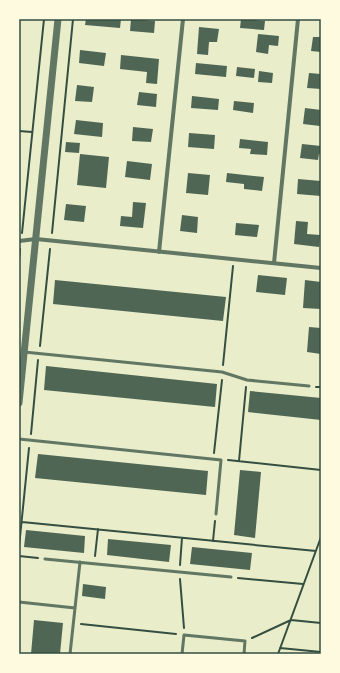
<svg xmlns="http://www.w3.org/2000/svg" width="340" height="673" viewBox="0 0 340 673" font-family="Montserrat,sans-serif">
  <rect width="100%" height="100%" fill="#e9edc9"/>
  <path fill="#4f6655" d="M 86,19 L 121,19 L 120,28 L 85,25 Z
    M 131,19 L 155,21 L 154,33 L 130,31 Z
    M 241,19 L 265,21 L 264,30 L 240,28 Z
    M 199,27 L 219,29 L 217,42 L 209,42 L 208,55 L 197,54 Z
    M 258,34 L 279,36 L 278,46 L 269,45 L 268,54 L 256,52 Z
    M 313,37 L 321,37 L 321,52 L 311,51 Z
    M 80,50 L 106,53 L 104,66 L 79,63 Z
    M 121,55 L 159,59 L 157,84 L 146,83 L 147,72 L 120,69 Z
    M 196,63 L 227,66 L 226,77 L 195,74 Z
    M 237,67 L 255,69 L 254,78 L 236,76 Z
    M 259,71 L 273,73 L 272,83 L 258,82 Z
    M 309,73 L 321,74 L 321,89 L 307,88 Z
    M 77,85 L 94,87 L 92,102 L 75,101 Z
    M 139,92 L 157,94 L 156,107 L 137,105 Z
    M 192,96 L 219,99 L 218,110 L 191,108 Z
    M 234,101 L 254,103 L 253,113 L 233,110 Z
    M 305,108 L 321,110 L 320,126 L 303,124 Z
    M 76,120 L 103,123 L 102,137 L 74,134 Z
    M 133,127 L 153,129 L 151,142 L 132,141 Z
    M 189,133 L 215,135 L 214,149 L 188,147 Z
    M 240,139 L 268,142 L 267,155 L 250,154 L 251,149 L 239,148 Z
    M 66,142 L 80,143 L 79,153 L 65,152 Z
    M 302,144 L 321,146 L 321,154 L 319,154 L 318,160 L 300,158 Z
    M 80,154 L 109,157 L 106,188 L 77,185 Z
    M 127,161 L 152,164 L 150,180 L 125,177 Z
    M 188,173 L 210,175 L 208,195 L 186,193 Z
    M 227,173 L 264,177 L 262,191 L 244,189 L 244,184 L 226,182 Z
    M 298,179 L 321,181 L 321,196 L 297,194 Z
    M 133,202 L 146,203 L 143,228 L 120,226 L 121,216 L 132,217 Z
    M 66,204 L 86,206 L 84,222 L 64,220 Z
    M 182,215 L 198,217 L 197,233 L 180,231 Z
    M 296,221 L 308,222 L 307,234 L 320,235 L 319,247 L 294,244 Z
    M 236,223 L 259,225 L 257,237 L 235,235 Z
    M 258,275 L 287,278 L 285,295 L 256,292 Z
    M 55,280 L 226,297 L 223,321 L 53,304 Z
    M 305,280 L 321,282 L 321,309 L 303,308 Z
    M 309,327 L 321,328 L 321,354 L 307,352 Z
    M 46,366 L 217,384 L 215,407 L 44,390 Z
    M 250,391 L 321,398 L 321,420 L 248,412 Z
    M 38,454 L 208,471 L 206,495 L 35,478 Z
    M 240,470 L 261,472 L 255,538 L 234,535 Z
    M 26,530 L 85,536 L 84,553 L 24,547 Z
    M 108,539 L 171,545 L 169,562 L 107,555 Z
    M 192,547 L 252,553 L 250,570 L 190,564 Z
    M 83,584 L 106,587 L 105,599 L 82,596 Z
    M 34,620 L 63,623 L 60,654 L 31,654 Z"/>
  <g fill="none" stroke-linecap="round" stroke-linejoin="round">
    <path stroke="#344e41" stroke-width="2" d="M 19,131 L 32,132
      M 22,233 L 44,19
      M 52,233 L 73,19
      M 19,261 L 20,249
      M 40,346 L 50,249
      M 223,365 L 233,266
      M 316,387 L 321,387
      M 31,434 L 38,360
      M 214,453 L 222,380
      M 228,460 L 321,470
      M 239,461 L 246,387
      M 22,522 L 316,551
      M 213,541 L 215,521
      M 19,547 L 29,448
      M 19,556 L 38,558
      M 95,556 L 98,529
      M 180,565 L 182,538
      M 238,578 L 303,584
      M 180,579 L 184,628
      M 81,624 L 176,634
      M 252,638 L 291,620 L 321,623
      M 280,648 L 321,652
      M 278,654 L 321,537"/>
    <path stroke="#617663" stroke-width="3" d="M 24,352 L 222,372 L 247,380 L 309,386
      M 19,439 L 221,460 L 216,514
      M 45,559 L 231,577
      M 19,602 L 75,608
      M 70,654 L 80,562
      M 182,654 L 184,635 L 245,641 L 244,654"/>
    <path stroke="#617663" stroke-width="4" d="M 19,241 L 36,239 L 321,268
      M 159,252 L 183,19
      M 274,263 L 298,19"/>
    <path stroke="#617663" stroke-width="7" d="M 19,403 L 58,19"/>
  </g>
  <rect width="340" height="673" fill="none" stroke="#fefae0" stroke-width="40"/>
  <rect x="20" y="20" width="300" height="633" fill="none" stroke="#344e41" stroke-width="1.5"/>
</svg>
